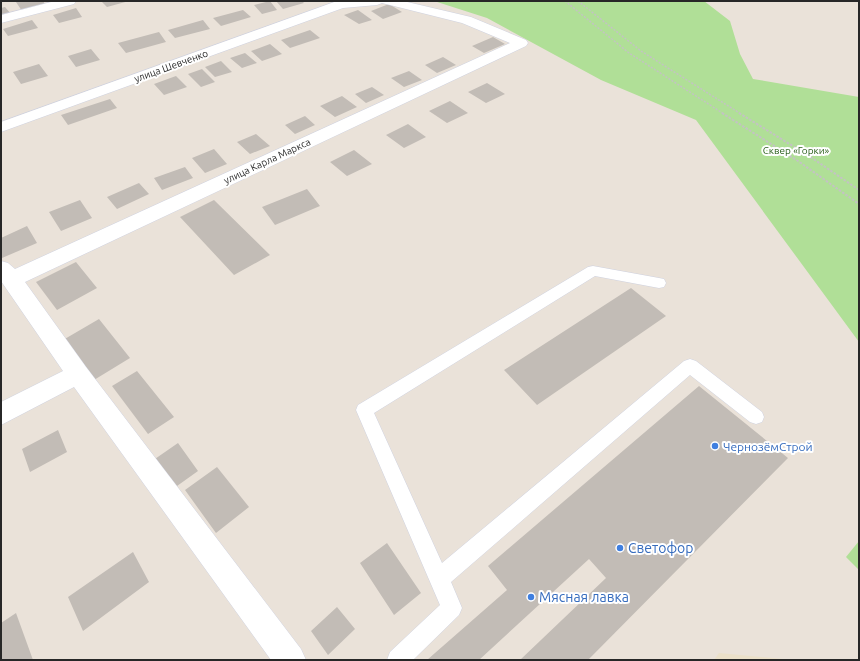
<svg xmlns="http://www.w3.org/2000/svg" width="860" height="661" viewBox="0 0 860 661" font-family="Ubuntu,sans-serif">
  <rect width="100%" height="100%" fill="#eae2d9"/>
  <path fill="#ebe0c9" d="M 719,653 L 793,660 L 714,660 Z"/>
  <path fill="#b0df97" d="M 434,1 L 704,1 L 730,21 L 740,54 L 753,79 L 859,97 L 859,342 L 696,120 L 601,80 L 487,18 Z
    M 859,541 L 859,570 L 846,557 Z"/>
  <path fill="#c2bcb6" d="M 21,1 L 43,1 L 45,4 L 22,11 L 16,2 Z
    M 129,1 L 107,7 L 102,2 L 104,1 Z
    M 270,1 L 277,10 L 262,14 L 254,5 Z
    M 276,1 L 302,1 L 304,3 L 283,9 Z
    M 389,4 L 402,12 L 383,19 L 371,11 Z
    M 5,7 L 11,14 L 1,17 L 1,8 Z
    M 76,8 L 82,17 L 59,23 L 53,15 Z
    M 243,10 L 251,17 L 221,26 L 213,18 Z
    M 358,10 L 372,20 L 359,24 L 344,15 Z
    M 32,20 L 38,28 L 8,36 L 3,29 Z
    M 203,20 L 210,29 L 175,38 L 168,30 Z
    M 310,30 L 320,38 L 290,48 L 281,40 Z
    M 159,32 L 166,42 L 126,53 L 118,43 Z
    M 493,37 L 505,44 L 484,53 L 472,46 Z
    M 270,44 L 282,54 L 262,61 L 251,51 Z
    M 91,49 L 100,60 L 76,67 L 68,56 Z
    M 245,53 L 257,63 L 242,68 L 230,58 Z
    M 443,57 L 456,65 L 437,73 L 425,65 Z
    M 221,61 L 232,72 L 215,77 L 205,67 Z
    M 39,64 L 48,76 L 21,84 L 13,72 Z
    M 202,69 L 215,82 L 201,87 L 188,74 Z
    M 409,71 L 422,80 L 404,87 L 391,78 Z
    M 176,76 L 187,87 L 164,95 L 154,84 Z
    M 487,83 L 505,94 L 486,103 L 468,92 Z
    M 372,87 L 384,95 L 366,103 L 355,94 Z
    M 342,96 L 357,107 L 335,117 L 320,106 Z
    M 110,99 L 117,108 L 68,125 L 61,115 Z
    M 450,101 L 468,113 L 447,123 L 429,111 Z
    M 305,116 L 315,125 L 295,134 L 285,125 Z
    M 408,124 L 426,137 L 404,148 L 386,135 Z
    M 256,134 L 270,146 L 250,154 L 237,142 Z
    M 214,149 L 227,164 L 205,173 L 192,158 Z
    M 354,150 L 372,164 L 347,176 L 330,162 Z
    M 185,167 L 193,178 L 162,190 L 154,178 Z
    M 139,183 L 149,194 L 117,209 L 107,197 Z
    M 307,189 L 320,206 L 275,225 L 262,207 Z
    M 80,200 L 92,218 L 61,231 L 49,212 Z
    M 214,200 L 270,255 L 234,275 L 180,217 Z
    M 27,226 L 37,243 L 2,258 L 1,256 L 1,238 Z
    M 76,262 L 97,288 L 57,310 L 36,282 Z
    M 631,288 L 666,316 L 537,405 L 504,370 Z
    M 99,319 L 130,358 L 94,380 L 63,340 Z
    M 137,371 L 174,417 L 148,434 L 112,386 Z
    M 699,386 L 788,458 L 588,660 L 520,660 L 606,578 L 589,559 L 479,660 L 427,660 L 507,590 L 488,566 Z
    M 58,430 L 67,452 L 30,472 L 22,449 Z
    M 178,443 L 198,471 L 177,486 L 170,477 L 151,489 L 139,470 Z
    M 217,467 L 249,507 L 216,533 L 185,490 Z
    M 387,543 L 421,593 L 394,615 L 360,563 Z
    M 133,552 L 149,582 L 83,631 L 68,597 Z
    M 337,607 L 355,629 L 328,655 L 311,631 Z
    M 16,613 L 33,660 L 1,660 L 1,623 Z"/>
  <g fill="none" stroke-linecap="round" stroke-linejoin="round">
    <defs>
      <path id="lane" d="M 593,266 L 659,278 L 664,279 L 666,283 L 664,287 L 659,288 L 595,276 L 374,413 L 442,563 L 684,361 L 690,359 L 696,361 L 762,412 L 764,417 L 762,422 L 756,424 L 750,422 L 690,375 L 451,582 L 462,608 L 459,615 L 413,660 L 387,660 L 390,652 L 440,605 L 356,410 L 358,405 L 588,267 Z"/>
      <path id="street" d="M 55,1 L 76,1 L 74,4 L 1,23 L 1,15 Z
        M 337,1 L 403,1 L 471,17 L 526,40 L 528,43 L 526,46 L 25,282 L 86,367 L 301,649 L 306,660 L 271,660 L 74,387 L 1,425 L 1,402 L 63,371 L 1,281 L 1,261 L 8,263 L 15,269 L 510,43 L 462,23 L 382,3 L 377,5 L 343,8 L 1,132 L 1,122 Z"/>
    </defs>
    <use href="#lane" stroke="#cfd2e0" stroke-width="1"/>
    <use href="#street" stroke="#cfd2e0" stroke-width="1"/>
    <path stroke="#c3c3c3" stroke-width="1.5" stroke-dasharray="2 1.5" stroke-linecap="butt" d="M 565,1 L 629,53 L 724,114
      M 578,1 L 641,51 L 741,114"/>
    <path stroke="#c3c3c3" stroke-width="2" stroke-dasharray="2.5 1.5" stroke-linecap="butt" d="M 722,113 L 798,161 L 859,204
      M 739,113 L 809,156 L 859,190"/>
    <use href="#lane" fill="#fff" fill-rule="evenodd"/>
    <use href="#street" fill="#fff" fill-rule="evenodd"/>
  </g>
  <g fill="#3f7fe0" stroke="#fff" stroke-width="1.5">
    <circle cx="715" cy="446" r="4"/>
    <circle cx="620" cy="548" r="4"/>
    <circle cx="531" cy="597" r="4"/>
  </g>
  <g text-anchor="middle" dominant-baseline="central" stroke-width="4" stroke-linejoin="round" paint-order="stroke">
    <g font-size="10" fill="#272727" stroke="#fff">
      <text transform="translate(171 66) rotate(-20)">улица Шевченко</text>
      <text transform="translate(267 161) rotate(-25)">улица Карла Маркса</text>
    </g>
    <g font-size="10" fill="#2b601c" stroke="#fff">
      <text x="796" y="150">Сквер «Горки»</text>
    </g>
    <g font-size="12" fill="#366cbe" stroke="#fff" text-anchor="start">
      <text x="723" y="446">ЧернозёмСтрой</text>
    </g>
    <g font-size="14" fill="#366cbe" stroke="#fff" text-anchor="start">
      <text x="628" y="548">Светофор</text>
      <text x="539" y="597">Мясная лавка</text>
    </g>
  </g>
  <rect width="860" height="661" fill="none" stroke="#272727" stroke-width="4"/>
</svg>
